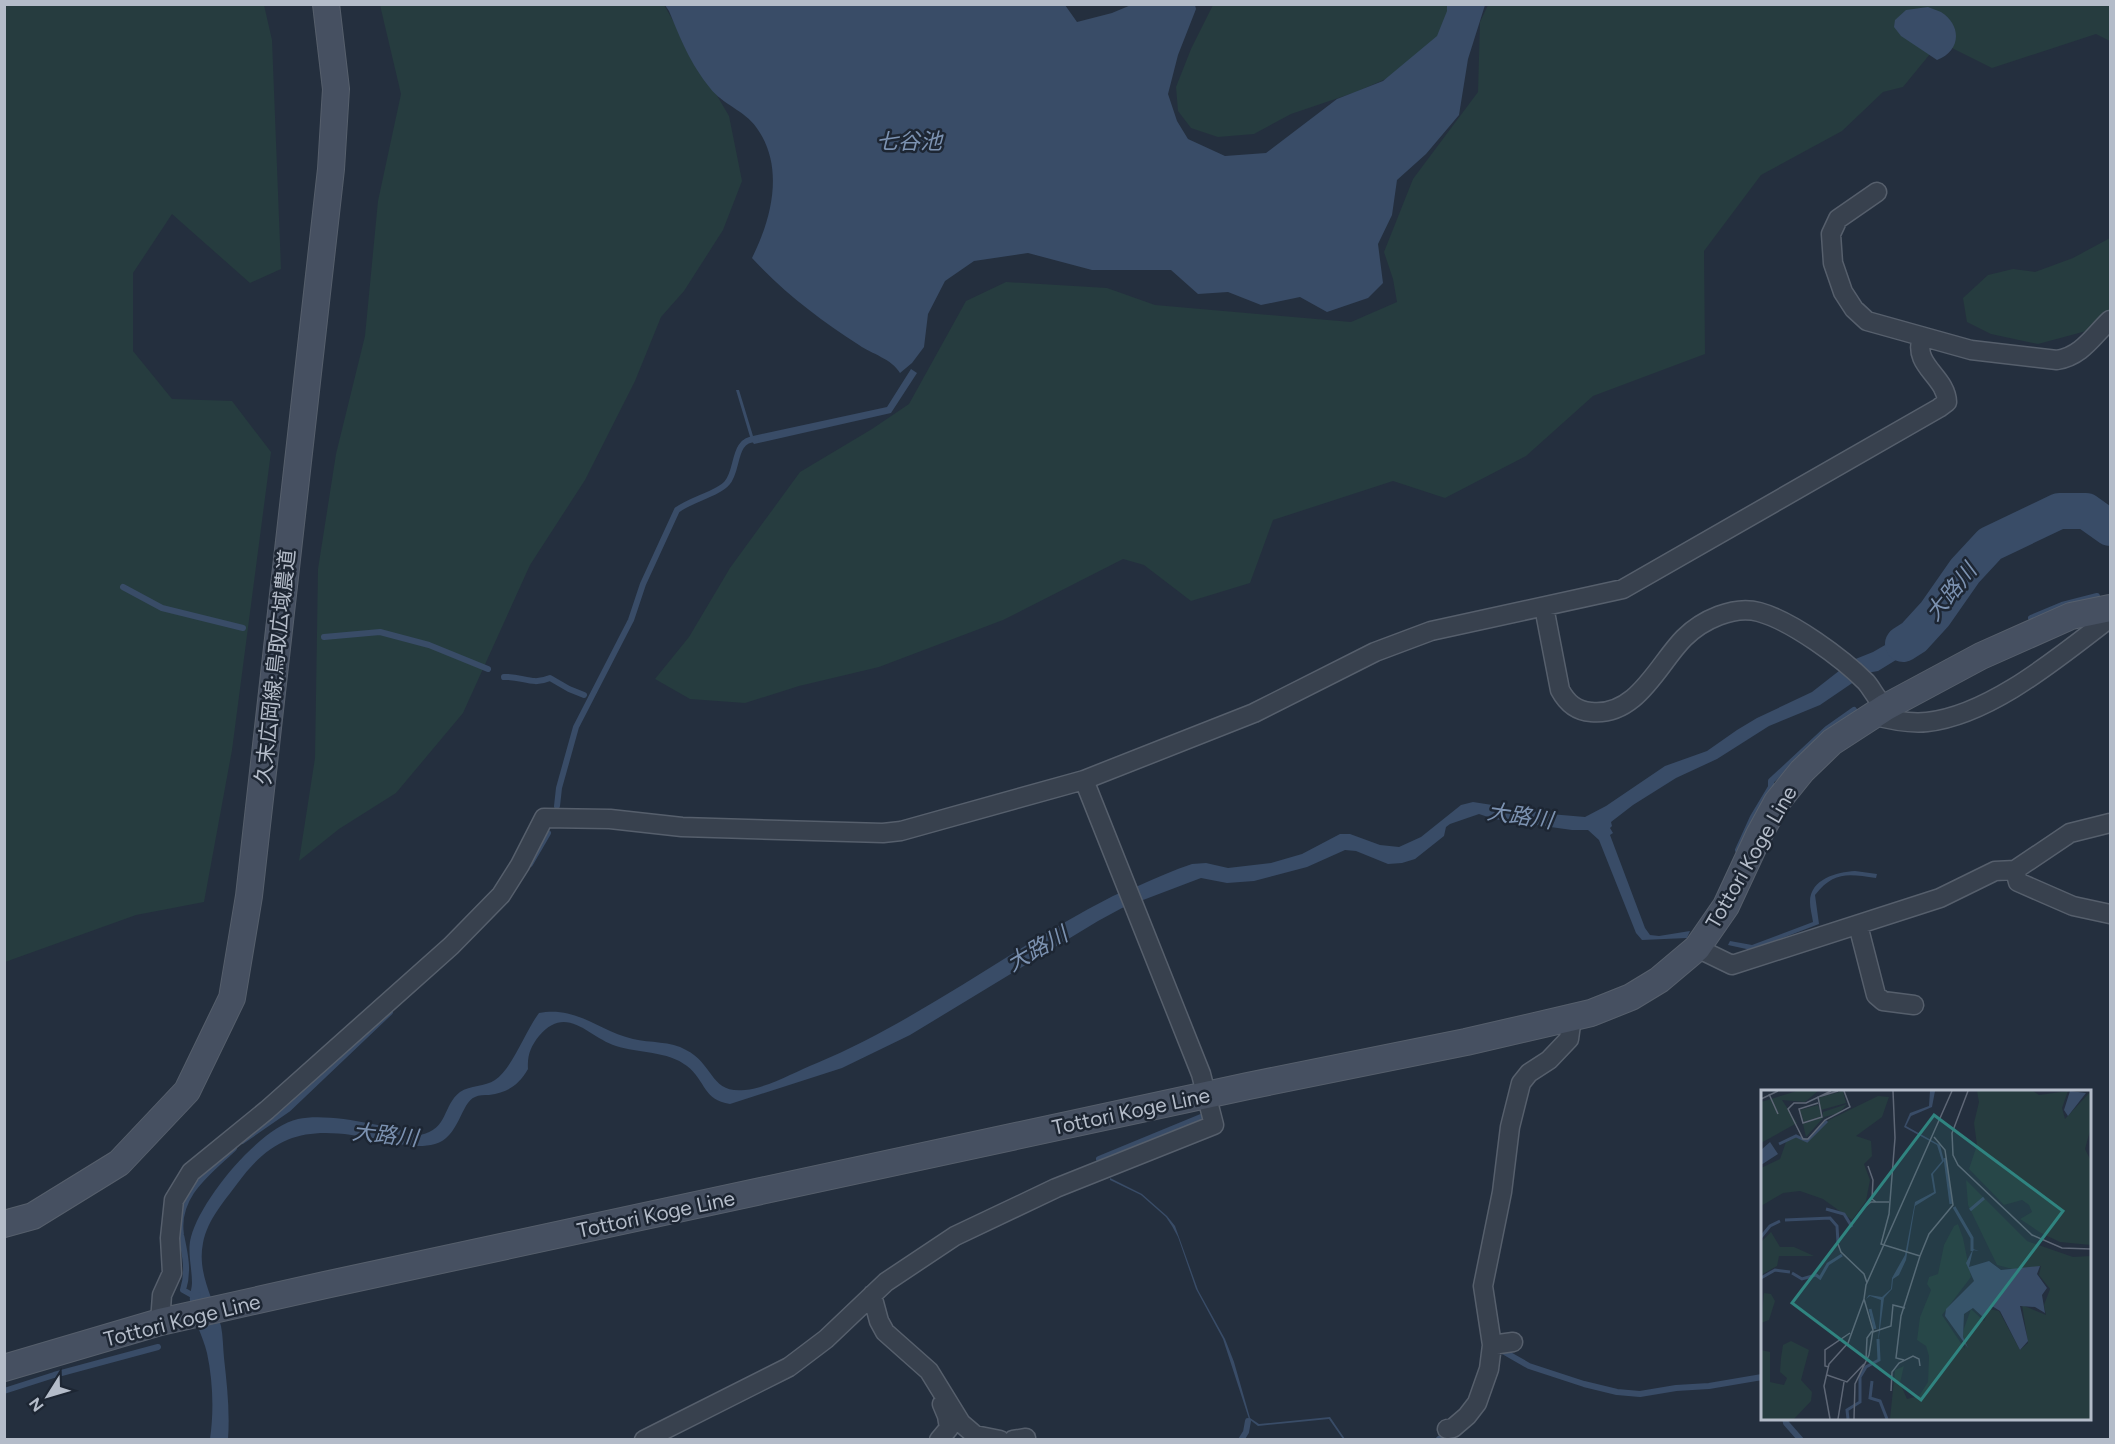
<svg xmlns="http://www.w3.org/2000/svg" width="2115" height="1444" viewBox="0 0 2115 1444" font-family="Figtree,'Noto Sans JP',sans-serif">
  <rect width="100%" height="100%" fill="#242f3e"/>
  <path fill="#263c3f" d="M 4,5 L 264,5 L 272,40 L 281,269 L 250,283 L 172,214 L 133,273 L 133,351 L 172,399 L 232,401 L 271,452 L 232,750 L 204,902 L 136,915 L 5,962 Z
    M 380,5 L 664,5 L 729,116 L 742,181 L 723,230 L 684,291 L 661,317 L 635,381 L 585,480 L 530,565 L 463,713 L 396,793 L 339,829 L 299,861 L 315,758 L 318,569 L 336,454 L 365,336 L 378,201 L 401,94 Z
    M 1213,5 L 1467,5 L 1420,64 L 1356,92 L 1291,114 L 1254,134 L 1218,137 L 1191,128 L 1178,111 L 1176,87 L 1191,49 Z
    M 1488,5 L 2110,5 L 2110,41 L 2096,34 L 1992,68 L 1948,46 L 1930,54 L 1903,87 L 1883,92 L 1842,131 L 1761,175 L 1704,251 L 1705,354 L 1593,396 L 1526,456 L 1445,498 L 1393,481 L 1273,520 L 1250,583 L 1191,601 L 1144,565 L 1123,559 L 1003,620 L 879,667 L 799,686 L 745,703 L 690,699 L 655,679 L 689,637 L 730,568 L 800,472 L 872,429 L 909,404 L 966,301 L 1006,282 L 1107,288 L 1155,305 L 1351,322 L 1397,302 L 1393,279 L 1384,252 L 1413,179 L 1478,92 L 1480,22 Z
    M 2110,238 L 2110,313 L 2090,330 L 2038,344 L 1991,334 L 1967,322 L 1963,298 L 1988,275 L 2013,269 L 2035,272 L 2073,258 Z"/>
  <path fill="#394c67" d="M 1065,5 L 1077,22 L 1112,13 L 1131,5 L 1195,5 L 1196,9 L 1178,55 L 1168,94 L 1177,121 L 1188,139 L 1225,156 L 1266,153 L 1337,99 L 1383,81 L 1437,36 L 1447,11 L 1447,5 L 1485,5 L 1468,59 L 1459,115 L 1426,154 L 1397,180 L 1392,215 L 1378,244 L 1383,283 L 1368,298 L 1327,312 L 1300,297 L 1261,305 L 1228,292 L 1198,294 L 1171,270 L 1092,270 L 1028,253 L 974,261 L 945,281 L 928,314 L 924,347 L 912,363 L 900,373 C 892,359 872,354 859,345 C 820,320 783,292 752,258 C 772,218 785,166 756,127 C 745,111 722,104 710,88 C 690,63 681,40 669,11 L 665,5 Z
    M 1928,7 C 1932,9 1937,10 1941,12 C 1963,26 1960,52 1937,60 L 1901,36 L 1894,27 L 1895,20 L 1906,10 Z
    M 911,369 L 917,373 L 891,413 L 754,444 L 751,440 L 736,390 L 739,390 L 753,436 L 887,407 Z
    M 1931,609 L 1945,613 L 1926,639 L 1909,652 L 1878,671 L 1867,673 L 1820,705 L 1769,726 L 1717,759 L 1676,778 L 1633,805 L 1611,822 L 1612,826 L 1610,828 L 1613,833 L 1610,835 L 1645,928 L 1650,935 L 1659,936 L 1690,931 L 1687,938 L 1642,940 L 1636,933 L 1599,840 L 1588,830 L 1572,830 L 1494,819 L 1479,814 L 1450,824 L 1446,827 L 1444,836 L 1415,859 L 1402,863 L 1388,864 L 1356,851 L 1345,850 L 1307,867 L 1254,881 L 1227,883 L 1201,878 L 1122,908 L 1098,921 L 910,1035 L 842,1068 L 730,1104 C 703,1100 706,1081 687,1066 C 668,1051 638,1053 616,1046 C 589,1038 567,1003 539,1036 C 531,1046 527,1055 528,1069 C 518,1086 508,1092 489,1095 C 484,1095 479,1095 475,1097 C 461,1102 459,1138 435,1144 C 417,1149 399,1144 381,1140 C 316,1127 278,1127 237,1184 C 223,1203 208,1219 203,1243 C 197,1273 213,1298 221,1326 C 223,1336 223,1348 224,1358 C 227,1385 230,1412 228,1439 L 210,1439 C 214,1411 213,1381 207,1353 C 203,1336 193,1319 190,1301 C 189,1295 192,1289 192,1283 C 192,1268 187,1251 191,1237 C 201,1199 259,1128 298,1119 C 330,1112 388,1127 420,1135 C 449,1129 442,1106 460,1092 C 470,1085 485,1087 495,1080 C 512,1069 526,1030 539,1013 C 577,1006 599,1031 633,1039 C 650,1043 671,1041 686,1050 C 714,1064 710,1094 745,1090 C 770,1087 794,1072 817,1063 C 922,1019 1012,947 1113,896 C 1121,892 1130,890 1138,886 C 1156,878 1174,870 1192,864 L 1206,863 L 1228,868 L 1271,863 L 1302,854 L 1340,834 L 1350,834 L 1380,845 L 1399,847 L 1421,837 L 1461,805 L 1473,802 L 1550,814 L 1585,817 L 1606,806 L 1665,766 L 1707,751 L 1737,730 L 1757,718 L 1812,692 L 1853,660 L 1873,652 L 1918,626 Z
    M 1855,871 L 1877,874 L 1876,878 C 1848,874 1834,871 1815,895 L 1819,924 L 1751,950 L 1728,945 L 1730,941 L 1752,945 L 1813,922 C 1812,915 1810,908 1810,902 C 1810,879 1837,872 1855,871 Z
    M 1110,1178 L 1142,1194 L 1167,1216 L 1175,1226 L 1198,1290 L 1225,1339 L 1234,1362 L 1250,1418 L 1259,1424 L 1330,1417 L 1345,1439 L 1343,1439 L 1329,1419 L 1258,1426 L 1249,1419 L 1223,1339 L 1196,1289 L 1178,1237 L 1172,1226 L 1166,1217 L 1141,1195 L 1110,1180 Z"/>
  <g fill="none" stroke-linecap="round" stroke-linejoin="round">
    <path stroke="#394c67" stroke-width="6" d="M 123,587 L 162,608 L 243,628
      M 2031,618 L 2062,605 L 2097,596
      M 324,637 L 380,632 L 429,645 L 488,669
      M 504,677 C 523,676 531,686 550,678 L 569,689 L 584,695
      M 557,806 L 559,788 L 576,727 L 631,620 L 643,584 L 677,510 C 690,500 719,493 727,483 C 739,470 732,439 756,439
      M 1738,850 L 1753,817 L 1771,787 L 1771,781 L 1827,729 L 1854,710
      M 530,864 L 548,833
      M 242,1141 L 288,1109 L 390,1012
      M 1099,1159 L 1201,1117
      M 198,1295 L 192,1295 L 183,1290 C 189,1271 185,1254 181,1235 C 175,1195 209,1172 234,1148
      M 1501,1350 L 1529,1366 L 1584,1384 L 1617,1392 L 1640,1394 L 1676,1388 L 1709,1386 L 1762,1377
      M 4,1391 L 54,1375 L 158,1347
      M 1785,1418 L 1786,1423 L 1801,1440
      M 1241,1440 L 1246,1432 L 1248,1421
      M 1438,1440 L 1439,1439"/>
    <path stroke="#394c67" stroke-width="36" d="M 1903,644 L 1914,637 L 1935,614 L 1965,571 L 1990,544 L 2059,511 L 2086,511 L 2110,528"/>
    <defs>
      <path id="street" d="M 1877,192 L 1838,219 L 1831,234 L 1833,263 L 1843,292 L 1854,309 L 1867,321 L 1971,350 L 2057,360 C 2082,356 2093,336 2110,320
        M 1544,607 L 1560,690 C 1567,703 1576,711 1591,712 C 1637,717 1658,664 1684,638 C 1702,620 1734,605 1759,612 C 1792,621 1842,658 1866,682 C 1873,690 1877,701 1886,707
        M 1872,715 C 1890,720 1908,724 1927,722 C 1991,715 2060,656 2110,618
        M 2015,870 L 2018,882 L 2073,906 L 2110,914
        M 1858,925 L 1876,995 L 1883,1001 L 1914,1005
        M 1697,948 L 1732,965 L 1940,898 L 1995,871 L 2015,870 L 2070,833 L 2110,823
        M 872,1295 L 879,1321 L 885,1332 L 929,1371 L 961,1423 L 975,1435 L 1000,1440
        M 160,1322 L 162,1295 L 172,1273 L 170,1238 L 174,1200 L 191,1172 L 267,1110 L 451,946 L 501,895 L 520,865 L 544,818 L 610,819 L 682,827 L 883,833 L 901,831 L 1084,780 L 1254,713 L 1375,652 L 1431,631 L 1623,589 L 1939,408 L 1947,402 C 1946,376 1912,366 1922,337
        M 1492,1345 L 1513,1342
        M 1447,1429 L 1453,1428 L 1467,1416 L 1477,1403 L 1489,1369 L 1492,1345 L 1483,1286 L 1502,1192 L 1510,1127 L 1521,1083 L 1529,1073 L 1549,1060 L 1569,1039 L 1572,1017
        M 644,1440 L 789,1367 L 826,1339 L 886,1282 L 955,1236 L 1056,1188 L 1214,1125 L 1201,1074 L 1084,780
        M 939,1440 L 949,1428 L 947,1416 L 942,1404
        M 1013,1440 L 1026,1438"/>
      <path id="secondary" d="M 4,1224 L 33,1216 L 119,1163 L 187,1091 L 232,998 L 249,896 L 331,169 L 336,89 L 326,4
        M 4,1368 L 160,1322 L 325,1285 L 1248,1086 L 1466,1042 L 1591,1013 L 1631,997 L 1659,980 L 1697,948 L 1726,906 L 1759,835 L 1777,802 L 1802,771 L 1832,742 L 1886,707 L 1981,656 L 2071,616 L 2110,608"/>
    </defs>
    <use href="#street" stroke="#565f6c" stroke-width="21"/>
    <use href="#secondary" stroke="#565f6c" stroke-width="28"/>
    <use href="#street" stroke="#38414e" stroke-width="18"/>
    <use href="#secondary" stroke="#465061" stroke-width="26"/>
  </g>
  <g text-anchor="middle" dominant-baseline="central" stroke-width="5" stroke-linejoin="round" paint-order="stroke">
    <g font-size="21" fill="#b4bcc9" stroke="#1d2633">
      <text transform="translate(275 667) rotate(-84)">久末広岡線;鳥取広域農道</text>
      <text transform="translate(1751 857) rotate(-60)">Tottori Koge Line</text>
      <text transform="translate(1131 1111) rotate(-12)">Tottori Koge Line</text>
      <text transform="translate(656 1214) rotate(-12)">Tottori Koge Line</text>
      <text transform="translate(182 1320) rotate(-14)">Tottori Koge Line</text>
    </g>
    <g font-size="22" font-style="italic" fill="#7c92b1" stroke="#1d2633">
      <text x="909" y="141">七谷池</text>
      <text transform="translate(1951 592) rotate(-51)">大路川</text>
      <text transform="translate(1520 816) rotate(8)">大路川</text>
      <text transform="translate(1037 949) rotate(-30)">大路川</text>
      <text transform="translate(385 1135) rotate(6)">大路川</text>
    </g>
  </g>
  <g transform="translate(1761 1090)">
    <rect width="330" height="330" fill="#242f3e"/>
    <path d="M 36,1 L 57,1 L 44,12 L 21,10 L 36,33 L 0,53 L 0,12 ZM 82,1 L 85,13 L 60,20 L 57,8 ZM 216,1 L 272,1 L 278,5 L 307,1 L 301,18 L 304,29 L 330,1 L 330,37 L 324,59 L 330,71 L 330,155 L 299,152 L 280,143 L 259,129 L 271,122 L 268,115 L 261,110 L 243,115 L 208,79 L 216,55 L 213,33 L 218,12 ZM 117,6 L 128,7 L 121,27 L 95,46 L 110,51 L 111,66 L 103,74 L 109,90 L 105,111 L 91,130 L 62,109 L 39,101 L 22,103 L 0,116 L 0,78 L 19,69 L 25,52 L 35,47 L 46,52 L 68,30 ZM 86,14 L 78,23 L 63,27 L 45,47 L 42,34 L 62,27 L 62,22 ZM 57,15 L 61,26 L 43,32 L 39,20 ZM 205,90 L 266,151 L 312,167 L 330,166 L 330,329 L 129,329 L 134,280 L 143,276 L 139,293 L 146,309 L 158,306 L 167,292 L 168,266 L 165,256 L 156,250 L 159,227 L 170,200 L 166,194 L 168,187 L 177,184 L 183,155 L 193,136 L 197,134 L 202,148 L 210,187 L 181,225 L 204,259 L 201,244 L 210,219 L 223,231 L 228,219 L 238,221 L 259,260 L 267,253 L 261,215 L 285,225 L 283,215 L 289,199 L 278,185 L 280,176 L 259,181 L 236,175 L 207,115 ZM 10,142 L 19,157 L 33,157 L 53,166 L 18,166 L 16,176 L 0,185 L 0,152 ZM 3,203 L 10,204 L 14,211 L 8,230 L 0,233 ZM 30,251 L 48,260 L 40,290 L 51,302 L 50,311 L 33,329 L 0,329 L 0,260 L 9,262 L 9,292 L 23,295 L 26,288 L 19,282 L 20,268 L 22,255 Z" fill="#263c3f"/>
    <path d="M 169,1 L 174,1 L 171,17 L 150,26 L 145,36 L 179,55 L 183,71 L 172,84 L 175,103 L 154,116 L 145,170 L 138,185 L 132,189 L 131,199 L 123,208 L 117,254 L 120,210 L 109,206 L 105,209 L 108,205 L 121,207 L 130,199 L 131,188 L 144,165 L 154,112 L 173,102 L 170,84 L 181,71 L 176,55 L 143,37 L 149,23 L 168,16 ZM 309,1 L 325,3 L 307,26 L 303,20 ZM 9,52 L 17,64 L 0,75 L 0,60 ZM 212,159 L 218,161 L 212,160 L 208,177 L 228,171 L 240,180 L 279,176 L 276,184 L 286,198 L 281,205 L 284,223 L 274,217 L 259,216 L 267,251 L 259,260 L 239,221 L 231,216 L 223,228 L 212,218 L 203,224 L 202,247 L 207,258 L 184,226 L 185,219 L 213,191 L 205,173 Z" fill="#394c67"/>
    <path fill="none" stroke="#394c67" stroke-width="3" d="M 18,54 L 35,46 L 46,51 L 66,31M 184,68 L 190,114M 193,117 L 211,148 L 211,161M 65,119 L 83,124 L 91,137M 209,120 L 223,108M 24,130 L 69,128 L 76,136 L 77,153M 0,147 L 9,136 L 19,131M 31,183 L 41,189 L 55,185 L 59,188 L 67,174 L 81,165M 0,188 L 14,180 L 29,182M 109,219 L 114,239M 111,291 L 109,308 L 119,311 L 126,329M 87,329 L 86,320 L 99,312 L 99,287 L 105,277 L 118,270 L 117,249"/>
    <path fill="none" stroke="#5e6776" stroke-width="1.5" d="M 70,1 L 45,13 L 33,13 L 27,19 L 42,49 L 47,49 L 64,30 L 89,17 L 83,1M 132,1 L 134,48 L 128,124 L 120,154 L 159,166M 207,1 L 191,43 L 192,65 L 197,75 L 271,145 L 301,158 L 330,159M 8,4 L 17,24M 0,9 L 17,1M 57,13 L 38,19 L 42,33 L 61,27 L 57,7 L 77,1M 107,76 L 112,90 L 111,109 L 115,112M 105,116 L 110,112 L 128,112M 77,154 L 80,162 L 103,184 L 106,193M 112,242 L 130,236 L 132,215 L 144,218M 105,269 L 106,248 L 111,241M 143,270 L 135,268 L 140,226 L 159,166 L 168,144 L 192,115 L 184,60 L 173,47M 68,277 L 64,276 L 64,260 L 89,243M 66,285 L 86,292 L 103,274M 130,301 L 131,282 L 138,273 L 152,266 L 158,269 L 159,276M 69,329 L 63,296 L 68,274 L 87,253 L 103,209M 77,329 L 83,292M 93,329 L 94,294 L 108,265 L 112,240 L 103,209 L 105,195 L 191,1"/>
    <path fill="#308480" fill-opacity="0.15" stroke="#308480" stroke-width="3" d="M 173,25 L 302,121 L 160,310 L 31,213 Z"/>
    <rect width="330" height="330" fill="none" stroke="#b4bcc9" stroke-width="3"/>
  </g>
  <rect width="2115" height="1444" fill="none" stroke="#b4bcc9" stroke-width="12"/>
  <g transform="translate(48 1396) rotate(233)" stroke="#1d2633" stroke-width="4.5" paint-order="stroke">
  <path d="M0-4.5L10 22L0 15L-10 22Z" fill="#b4bcc9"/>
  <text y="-9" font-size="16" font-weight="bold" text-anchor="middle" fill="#b4bcc9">N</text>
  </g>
</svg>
